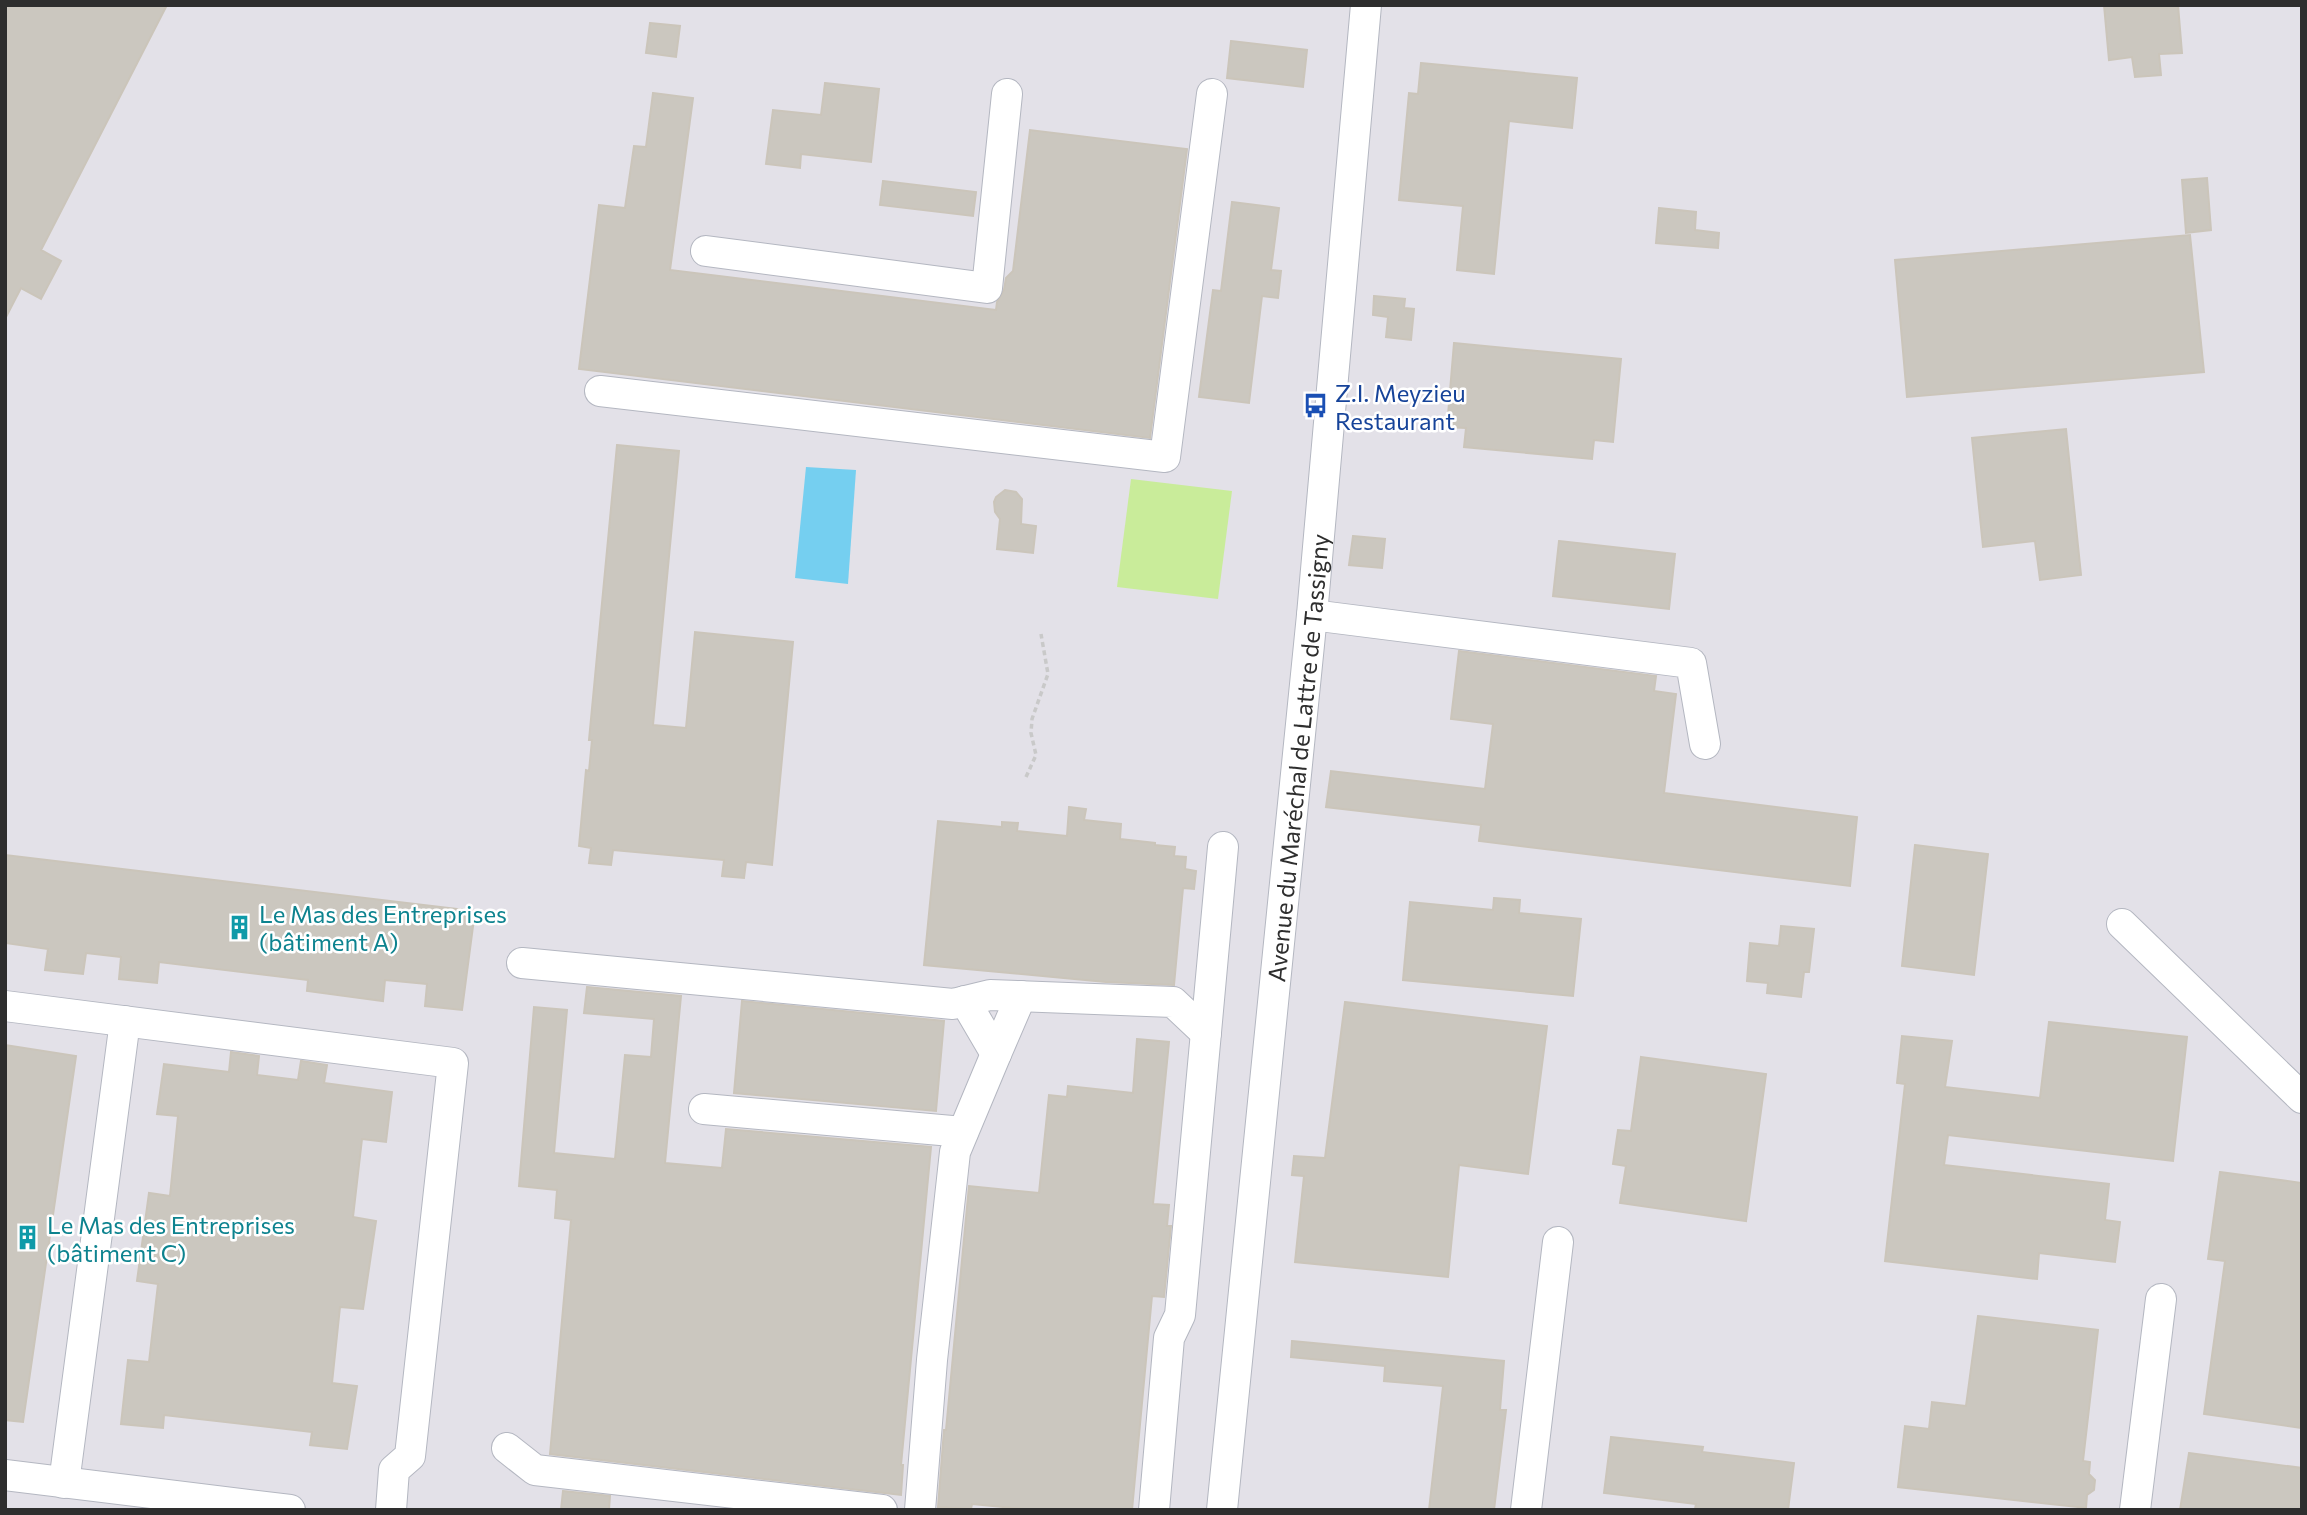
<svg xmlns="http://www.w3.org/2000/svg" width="2307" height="1515" viewBox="0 0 2307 1515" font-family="Commissioner,sans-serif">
  <rect width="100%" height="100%" fill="#efe9e1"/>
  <path fill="#e3e1e8" d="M 5,5 L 2302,5 L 2302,1510 L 5,1510 Z"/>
  <path fill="#c9ec9a" d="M 1131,479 L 1232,491 L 1218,599 L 1117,587 Z"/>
  <path fill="#75cff0" d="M 806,467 L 856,470 L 848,584 L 795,578 Z"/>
  <path fill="#cbc7bf" stroke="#cbc5ba" stroke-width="2" d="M 5,5 L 167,5 L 41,250 L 61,261 L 41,299 L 21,288 L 5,319 Z
    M 2104,5 L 2178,5 L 2182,53 L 2159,54 L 2161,75 L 2135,77 L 2132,57 L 2109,60 Z
    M 650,23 L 680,26 L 676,57 L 646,53 Z
    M 1231,41 L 1307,50 L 1303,87 L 1227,78 Z
    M 1421,63 L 1577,78 L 1572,128 L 1509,121 L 1494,274 L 1457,270 L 1463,206 L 1399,200 L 1409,93 L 1418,94 Z
    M 825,83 L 879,89 L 871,162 L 801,154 L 800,168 L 766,164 L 773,110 L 821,115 Z
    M 653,93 L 693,98 L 670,270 L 996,310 L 997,302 L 1004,290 L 1006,278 L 1013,271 L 1030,130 L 1187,149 L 1150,438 L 579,369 L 599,205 L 625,208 L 634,146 L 646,147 Z
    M 2207,178 L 2211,230 L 2186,233 L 2182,180 Z
    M 883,181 L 976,192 L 973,216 L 880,205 Z
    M 1232,202 L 1279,208 L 1271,270 L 1281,271 L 1278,298 L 1262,296 L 1249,403 L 1199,397 L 1213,290 L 1221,291 Z
    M 1659,208 L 1696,212 L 1695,230 L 1719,233 L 1718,248 L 1656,243 Z
    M 2190,235 L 2204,372 L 1907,397 L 1895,260 Z
    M 1374,296 L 1405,299 L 1404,308 L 1414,309 L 1411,340 L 1386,337 L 1388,317 L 1373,315 Z
    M 1454,343 L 1621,359 L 1613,442 L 1594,440 L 1592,459 L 1464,447 L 1466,428 L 1447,427 Z
    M 2066,429 L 2081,575 L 2040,580 L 2035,541 L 1983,547 L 1972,438 Z
    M 617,445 L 679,451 L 653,725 L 686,728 L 695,632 L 793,642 L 772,865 L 746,862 L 744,878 L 722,876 L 724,860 L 613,850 L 611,865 L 589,863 L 591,848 L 579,846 L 586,770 L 589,771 L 592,740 L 589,740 Z
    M 1005,490 L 1016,492 L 1022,499 L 1021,524 L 1036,526 L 1033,553 L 997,549 L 1000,519 L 995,512 L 994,502 L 996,497 Z
    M 1353,536 L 1385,539 L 1382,568 L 1349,565 Z
    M 1559,541 L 1675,554 L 1669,609 L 1553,596 Z
    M 1459,651 L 1656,676 L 1654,691 L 1676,694 L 1664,793 L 1857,817 L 1850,886 L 1479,841 L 1481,825 L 1326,807 L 1331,771 L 1485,789 L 1493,724 L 1451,719 Z
    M 1069,807 L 1086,809 L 1084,820 L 1121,824 L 1120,839 L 1155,843 L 1155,845 L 1175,847 L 1174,856 L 1186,857 L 1185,869 L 1196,871 L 1194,889 L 1183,888 L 1174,985 L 1106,982 L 924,965 L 938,821 L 1002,827 L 1002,822 L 1018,823 L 1017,831 L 1067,836 Z
    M 1915,845 L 1988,854 L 1974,975 L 1902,966 Z
    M 5,855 L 475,911 L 462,1010 L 425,1006 L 427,984 L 385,980 L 383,1001 L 307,991 L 308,980 L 159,962 L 157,983 L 119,979 L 121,957 L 86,953 L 83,974 L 45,970 L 48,949 L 5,943 Z
    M 1494,898 L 1520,900 L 1519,913 L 1581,919 L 1573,996 L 1403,980 L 1410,902 L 1493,910 Z
    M 1781,926 L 1814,929 L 1809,972 L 1804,972 L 1801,997 L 1767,993 L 1768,983 L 1747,981 L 1750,943 L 1779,946 Z
    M 587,987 L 681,996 L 665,1163 L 722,1168 L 726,1129 L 931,1147 L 901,1465 L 903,1465 L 901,1495 L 550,1454 L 571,1220 L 555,1218 L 557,1190 L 519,1186 L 534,1007 L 567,1010 L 554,1153 L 615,1159 L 625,1055 L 651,1057 L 654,1019 L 584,1013 Z
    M 742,1001 L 944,1021 L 936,1111 L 734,1093 Z
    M 1345,1002 L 1547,1026 L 1528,1174 L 1459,1165 L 1448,1277 L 1295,1262 L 1304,1176 L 1292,1175 L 1294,1156 L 1325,1158 Z
    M 2049,1022 L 2187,1037 L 2173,1161 L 1948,1135 L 1944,1165 L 2109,1184 L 2105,1220 L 2120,1222 L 2115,1262 L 2039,1253 L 2037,1279 L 1885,1261 L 1905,1084 L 1897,1083 L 1902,1036 L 1952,1041 L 1945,1087 L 2040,1098 Z
    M 1137,1039 L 1169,1042 L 1153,1204 L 1169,1205 L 1167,1226 L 1171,1226 L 1164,1297 L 1152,1296 L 1132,1510 L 1035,1510 L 972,1504 L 971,1509 L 938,1507 L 944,1430 L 946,1430 L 969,1186 L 1039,1193 L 1049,1095 L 1067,1097 L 1068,1086 L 1133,1093 Z
    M 5,1045 L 76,1056 L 23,1422 L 5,1420 Z
    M 231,1052 L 259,1056 L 257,1075 L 298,1080 L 301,1061 L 327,1065 L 324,1083 L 392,1092 L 386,1142 L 362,1139 L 353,1217 L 376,1221 L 363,1309 L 340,1307 L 332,1383 L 357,1386 L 347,1449 L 310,1445 L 312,1432 L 164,1415 L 163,1428 L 121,1424 L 128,1360 L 149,1362 L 158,1284 L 137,1281 L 149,1193 L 170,1196 L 178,1116 L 157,1114 L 164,1064 L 229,1072 Z
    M 1641,1057 L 1766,1074 L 1746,1221 L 1620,1203 L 1626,1166 L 1613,1164 L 1618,1130 L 1631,1131 Z
    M 2220,1172 L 2302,1183 L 2302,1428 L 2204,1414 L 2225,1261 L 2208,1259 Z
    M 1978,1316 L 2098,1330 L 2083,1461 L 2090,1462 L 2089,1474 L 2095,1480 L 2094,1490 L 2087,1495 L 2086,1508 L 1898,1487 L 1905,1426 L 1929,1429 L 1932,1402 L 1966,1406 Z
    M 1292,1341 L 1504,1361 L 1500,1410 L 1506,1410 L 1494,1510 L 1429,1510 L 1443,1386 L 1384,1381 L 1385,1366 L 1291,1357 Z
    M 1611,1437 L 1703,1447 L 1702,1452 L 1794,1463 L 1788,1510 L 1704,1510 L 1695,1509 L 1696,1504 L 1604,1493 Z
    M 2189,1453 L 2302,1468 L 2302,1510 L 2180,1510 Z
    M 563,1491 L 610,1496 L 609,1510 L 561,1510 Z"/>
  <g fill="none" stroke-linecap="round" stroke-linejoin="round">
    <defs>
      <g id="minor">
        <path d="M 706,251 L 987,288 L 1007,94"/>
        <path d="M 600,391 L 1165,457 L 1212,94"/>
        <path d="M 1312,615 L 1691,663 L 1705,744"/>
        <path d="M 2122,924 L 2302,1098"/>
        <path d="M 522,963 L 953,1004 L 990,995 L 1173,1002 L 1206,1033"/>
        <path d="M 965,1001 L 996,1054 L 1021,996"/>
        <path d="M 5,1006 L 453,1063 L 410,1456 L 394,1470 L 391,1510"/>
        <path d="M 704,1109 L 963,1132"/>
        <path d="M 507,1448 L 535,1470 L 882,1510"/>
        <path d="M 5,1475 L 290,1510"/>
        <path d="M 64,1483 L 125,1021"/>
        <path d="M 920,1510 L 932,1360 L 955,1152 L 996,1054"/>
        <path d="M 1154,1510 L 1169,1338 L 1180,1315 L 1223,847"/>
        <path id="s1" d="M 1222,1510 L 1312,615 L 1366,5"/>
        <path d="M 1526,1510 L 1558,1242"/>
        <path d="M 2135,1510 L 2161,1299"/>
      </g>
    </defs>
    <use href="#minor" stroke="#b4b7c1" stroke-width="32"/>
    <path stroke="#c9c9c9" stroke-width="3.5" stroke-dasharray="5 3.5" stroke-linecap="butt" d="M 1026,777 L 1036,755 L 1031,733 L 1032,719 L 1048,674 L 1041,634"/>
    <use href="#minor" stroke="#fff" stroke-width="30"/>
  </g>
  <defs>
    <symbol id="bus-bare" viewBox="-9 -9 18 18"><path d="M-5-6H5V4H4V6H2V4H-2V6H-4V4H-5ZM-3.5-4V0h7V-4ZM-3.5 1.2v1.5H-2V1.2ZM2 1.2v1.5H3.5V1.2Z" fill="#1a4fb4" stroke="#fff" stroke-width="2.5" paint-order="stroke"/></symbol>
    <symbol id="building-bare" viewBox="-9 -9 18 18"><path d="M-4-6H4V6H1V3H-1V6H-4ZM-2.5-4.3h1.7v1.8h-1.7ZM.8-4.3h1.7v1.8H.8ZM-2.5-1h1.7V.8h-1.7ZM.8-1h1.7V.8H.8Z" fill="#0f9aa8" stroke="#fff" stroke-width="2.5" paint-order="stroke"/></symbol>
  </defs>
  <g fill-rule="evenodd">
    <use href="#bus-bare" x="1298" y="388" width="35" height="35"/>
    <use href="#building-bare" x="222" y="910" width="35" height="35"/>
    <use href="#building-bare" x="10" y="1220" width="35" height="35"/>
  </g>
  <g text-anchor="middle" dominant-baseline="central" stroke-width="5" stroke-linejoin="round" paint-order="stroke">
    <g font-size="24" fill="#164399" stroke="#fff" text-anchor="start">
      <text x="1335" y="392">Z.I. Meyzieu<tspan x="1335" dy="28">Restaurant</tspan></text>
    </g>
    <g font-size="24" fill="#2e2e2e" stroke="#fff">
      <text stroke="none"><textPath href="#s1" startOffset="756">Avenue du Maréchal de Lattre de Tassigny</textPath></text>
    </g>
    <g font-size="24" fill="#0d838f" stroke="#fff" text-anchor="start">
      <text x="259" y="913">Le Mas des Entreprises<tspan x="259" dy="28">(bâtiment A)</tspan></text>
      <text x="47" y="1224">Le Mas des Entreprises<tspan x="47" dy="28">(bâtiment C)</tspan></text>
    </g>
  </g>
  <rect width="2307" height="1515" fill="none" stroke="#2e2e2e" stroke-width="14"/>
</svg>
